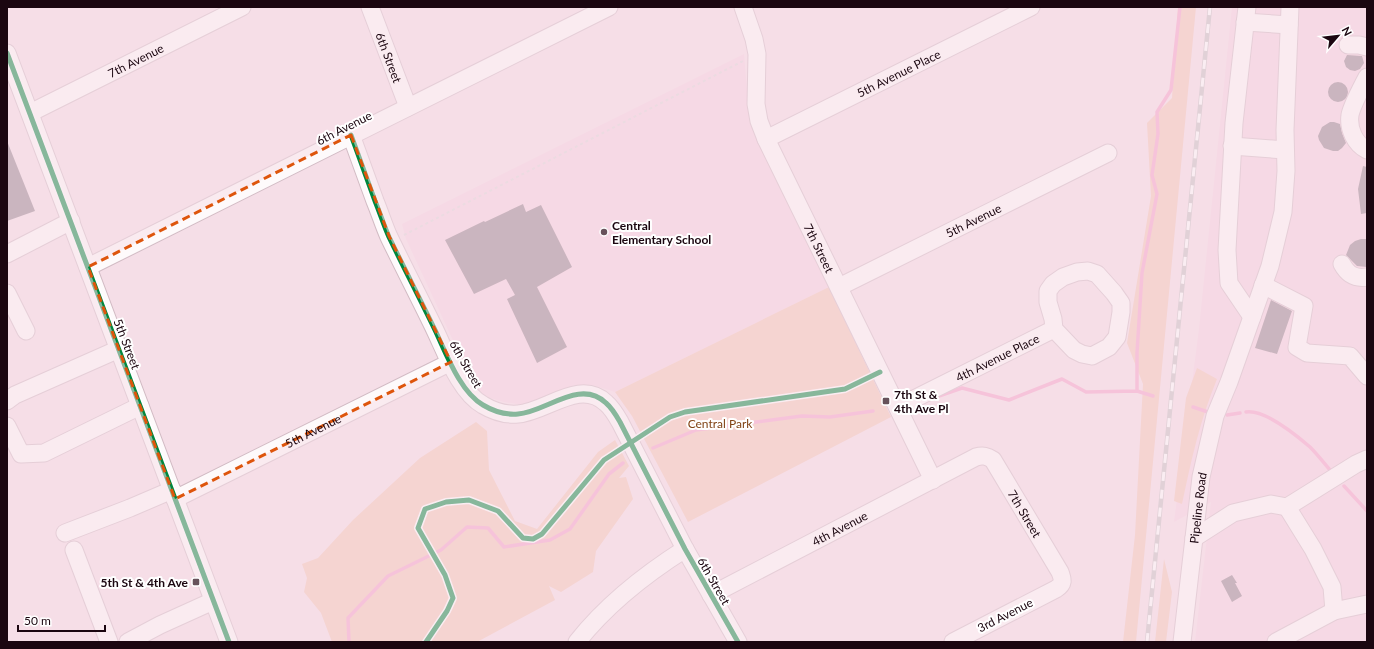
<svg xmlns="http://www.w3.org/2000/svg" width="1374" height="649" viewBox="0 0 1374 649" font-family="Lato,sans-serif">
  <rect width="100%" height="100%" fill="#f5dee7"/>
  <path fill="#f7d3e2" d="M 1232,7 L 1367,7 L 1367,642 L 1195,642 L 1211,502 L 1174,522 L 1199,329 Z
    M 744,54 L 747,90 L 753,124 L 829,287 L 615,392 L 593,385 L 574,385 L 524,405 L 504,402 L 484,396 L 470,377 L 406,239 L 402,224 Z"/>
  <path fill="#f4c7b7" d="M 1178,7 L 1196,7 L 1136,642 L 1123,642 L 1135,535 L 1143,384 L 1127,343 L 1151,196 L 1147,123 L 1172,98 Z
    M 829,287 L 891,417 L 688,522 L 632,416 L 615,392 Z
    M 1197,368 L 1217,379 C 1200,420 1191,461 1182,504 L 1174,501 L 1186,398 Z
    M 476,422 L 487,431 L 489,470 L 515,521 L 537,529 L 598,452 L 615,440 L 629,466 L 619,478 L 626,477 L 633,499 L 596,551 L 593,572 L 561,592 L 549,586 L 555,600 L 477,642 L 332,642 L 321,613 L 304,592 L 307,578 L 302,564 L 318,558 L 353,520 L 420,458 Z
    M 1164,559 L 1172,592 L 1166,642 L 1155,642 Z"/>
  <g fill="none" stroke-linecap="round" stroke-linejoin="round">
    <path stroke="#f6a3c9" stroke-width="3.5" d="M 1137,391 L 1137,353 L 1142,273 L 1157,194 L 1152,175 L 1158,134 L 1157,112 L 1171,90 L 1180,7
      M 936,397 L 962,388 L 1009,400 L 1062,379 L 1086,392 L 1137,391 L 1153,396
      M 1193,407 L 1208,412
      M 1246,412 C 1265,409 1296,435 1310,447 C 1317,454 1324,463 1330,470
      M 1227,415 L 1240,413
      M 653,448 L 696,430 L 802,416 L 830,417 L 873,411
      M 1344,486 L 1367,511
      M 349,642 L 348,618 L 388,576 L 441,550 L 467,527 L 488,528 L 504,547 L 550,540 L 570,529 L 609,474 L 623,463"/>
  </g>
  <path fill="#96838e" d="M 1347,55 L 1362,56 L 1364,63 L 1360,69 L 1355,71 L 1350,70 L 1346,67 L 1344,61 Z
    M1328 92a10 10 0 1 1 20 0a10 10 0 1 1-20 0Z
    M 1330,122 L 1334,122 L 1340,124 L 1342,133 L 1346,143 L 1342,148 L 1338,151 L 1333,151 L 1324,148 L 1319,140 L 1318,136 L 1322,127 Z
    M 7,141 L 35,211 L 7,221 Z
    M 1363,166 L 1367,167 L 1367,213 L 1361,214 L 1358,189 Z
    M 523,204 L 526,212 L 541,205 L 572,267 L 537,287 L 567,347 L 537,363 L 507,299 L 515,295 L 506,279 L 474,294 L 445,240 L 484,221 L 485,222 Z
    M 1361,239 L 1367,239 L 1367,267 L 1357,266 L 1346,255 L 1350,245 L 1355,241 Z
    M 1271,300 L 1292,311 L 1277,354 L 1255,348 Z
    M 1232,575 L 1237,583 L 1235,583 L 1242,596 L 1232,602 L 1221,581 Z"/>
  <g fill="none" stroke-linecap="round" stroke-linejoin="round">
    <defs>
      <g id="minor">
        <path id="s1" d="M 370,7 L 408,107"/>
        <path id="s2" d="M 743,7 L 754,39 L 757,54 L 756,104 L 759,121 L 766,139 L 933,480"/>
        <path d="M 1247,7 L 1234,123 L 1227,250 L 1229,283 L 1252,317"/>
        <path d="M 1245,22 L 1289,25"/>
        <path d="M 1348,45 L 1359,45 L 1367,47"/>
        <path d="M 7,53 L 229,642"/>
        <path d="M 1367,77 C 1362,87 1352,105 1350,115 C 1348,129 1355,144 1367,150"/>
        <path id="s3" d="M 30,113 L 242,7"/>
        <path d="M 351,135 C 359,157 367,179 375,201 C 380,213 384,226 389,237 C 404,268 420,299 435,330 C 446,353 460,392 483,405 C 493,411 506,415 518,414 C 546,412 580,378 606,403 C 612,408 616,415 620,422 L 685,549 L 738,642"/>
        <path id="s4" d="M 766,139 L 1031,7"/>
        <path d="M 1232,146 L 1285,150"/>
        <path d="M 7,254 L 71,221"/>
        <path d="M 1342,264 C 1348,275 1355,279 1367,277"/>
        <path d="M 88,267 L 609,7"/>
        <path d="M 1088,271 L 1097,274 L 1114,293 L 1121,303 L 1121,312 L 1117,337 L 1109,347 L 1092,356 L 1082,354 L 1074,350 L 1054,329 L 1053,319 L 1048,302 L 1048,291 L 1053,284 L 1063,277 L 1077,272 Z"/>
        <path d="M 1263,285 L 1304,306 L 1297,347 L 1307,353 L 1350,356 L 1367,376"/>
        <path id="s5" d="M 839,287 L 1108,153"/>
        <path d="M 7,293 L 26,331"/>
        <path d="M 7,401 L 15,395 L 119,349"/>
        <path id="s6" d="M 898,407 L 1054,329"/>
        <path d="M 7,426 L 21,454 L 44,453 L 140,406"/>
        <path id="s7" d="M 175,499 L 451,362"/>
        <path d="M 65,533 L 130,508 L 172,490"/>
        <path d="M 1194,538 L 1233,513 L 1271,504 L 1287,507 L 1356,464 L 1367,459"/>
        <path d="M 74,550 L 109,642"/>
        <path id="s8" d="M 711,595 L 976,457 C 983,455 987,456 993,460 L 1060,572 C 1063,580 1064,584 1056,589 L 953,642"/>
        <path d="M 1334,611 L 1367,604"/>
        <path d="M 128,642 L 160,625 L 213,601"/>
        <path d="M 577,642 C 607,604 644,575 685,549"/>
        <path id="s9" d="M 1182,642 L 1201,477 L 1215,416 L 1229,382 L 1270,266 L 1283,212 L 1286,171 L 1285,130 L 1290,7"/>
        <path d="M 1276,642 L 1334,611 L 1332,587 L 1313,549 L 1287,507"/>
      </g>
    </defs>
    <use href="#minor" stroke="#d2bbc4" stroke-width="19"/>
    <path stroke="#dfd7da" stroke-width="2" stroke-dasharray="3 3" stroke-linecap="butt" d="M 404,235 L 743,61"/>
    <use href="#minor" stroke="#fefafb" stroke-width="17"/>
    <defs>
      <path id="rail" d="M 1147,642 L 1210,7"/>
    </defs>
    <use href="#rail" stroke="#c7c1c3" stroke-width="4.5"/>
    <use href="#rail" stroke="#fff" stroke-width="3" stroke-dasharray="9" stroke-linecap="butt"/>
    <defs>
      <path id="cycleway" d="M 7,53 L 229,642
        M 351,135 C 359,157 367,179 375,201 C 380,213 384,226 389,237 C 404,268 420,299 435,330 C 446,353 460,392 483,405 C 493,411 506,415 518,414 C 546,412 580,378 606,403 C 612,408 616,415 620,422 L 685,549 L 738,642
        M 426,642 L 447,611 L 453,598 L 445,575 L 418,528 L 425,509 L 446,502 L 469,500 L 498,511 L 523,538 L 533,539 L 542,534 L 604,460 L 670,417 L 685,412 L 845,389 L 880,372"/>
    </defs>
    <use href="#cycleway" stroke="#fff" stroke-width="8"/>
    <use href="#cycleway" stroke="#00873e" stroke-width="5"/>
  </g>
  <path d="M0 0H1374V649H0ZM 351,135 L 389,236 L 451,362 L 175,499 L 88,267 Z" fill="#f5dee7" fill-opacity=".55" fill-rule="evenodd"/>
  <path fill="none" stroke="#de550c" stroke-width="3" stroke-dasharray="8 5" stroke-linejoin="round" d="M 351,135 L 389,236 L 451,362 L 175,499 L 88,267 Z"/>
  <g fill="#67525b" stroke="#fff" stroke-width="1.5">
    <circle cx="604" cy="232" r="4"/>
    <rect x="882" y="397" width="8" height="8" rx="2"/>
    <rect x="192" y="578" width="8" height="8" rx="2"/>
  </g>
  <g text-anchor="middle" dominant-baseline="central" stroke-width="4" stroke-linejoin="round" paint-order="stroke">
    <g font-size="12" fill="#1b0610" stroke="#fff">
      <text stroke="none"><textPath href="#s1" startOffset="54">6th Street</textPath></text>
      <text stroke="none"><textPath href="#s3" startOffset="118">7th Avenue</textPath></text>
      <text stroke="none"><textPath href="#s4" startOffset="148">5th Avenue Place</textPath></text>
      <text transform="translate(344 128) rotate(-27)">6th Avenue</text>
      <text stroke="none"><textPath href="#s5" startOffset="150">5th Avenue</textPath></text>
      <text stroke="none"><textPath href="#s2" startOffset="257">7th Street</textPath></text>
      <text transform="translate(127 344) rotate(69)">5th Street</text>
      <text stroke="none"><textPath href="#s6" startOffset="111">4th Avenue Place</textPath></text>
      <text transform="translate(466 364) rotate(60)">6th Street</text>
      <text stroke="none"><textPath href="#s7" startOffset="154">5th Avenue</textPath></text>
      <text stroke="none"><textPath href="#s9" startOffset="135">Pipeline Road</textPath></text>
      <text stroke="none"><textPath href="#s8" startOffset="379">7th Street</textPath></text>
      <text stroke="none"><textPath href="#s8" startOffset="145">4th Avenue</textPath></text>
      <text transform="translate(714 581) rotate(60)">6th Street</text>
      <text transform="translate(1005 615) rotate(-27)">3rd Avenue</text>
    </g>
    <g font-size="12" font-weight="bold" fill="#1b0610" stroke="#fff" text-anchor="start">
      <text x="612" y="225">Central<tspan x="612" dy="14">Elementary School</tspan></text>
      <text x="894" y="394">7th St &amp;<tspan x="894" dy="14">4th Ave Pl</tspan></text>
      <text x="188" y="582" text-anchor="end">5th St &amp; 4th Ave</text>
    </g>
    <g font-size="12" fill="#824416" stroke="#fff">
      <text x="720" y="423">Central Park</text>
    </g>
  </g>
  <rect width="1374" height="649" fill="none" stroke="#1b0610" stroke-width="16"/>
  <g transform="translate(1338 36) rotate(62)" stroke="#ffffff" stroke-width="3" paint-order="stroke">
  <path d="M0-3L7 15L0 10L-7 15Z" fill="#1b0610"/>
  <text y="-6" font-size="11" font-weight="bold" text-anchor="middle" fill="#1b0610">N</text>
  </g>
  <path d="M18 625v6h87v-6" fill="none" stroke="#1b0610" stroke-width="2"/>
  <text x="24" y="625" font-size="12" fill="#1b0610" stroke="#ffffff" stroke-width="3" paint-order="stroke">50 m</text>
</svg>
